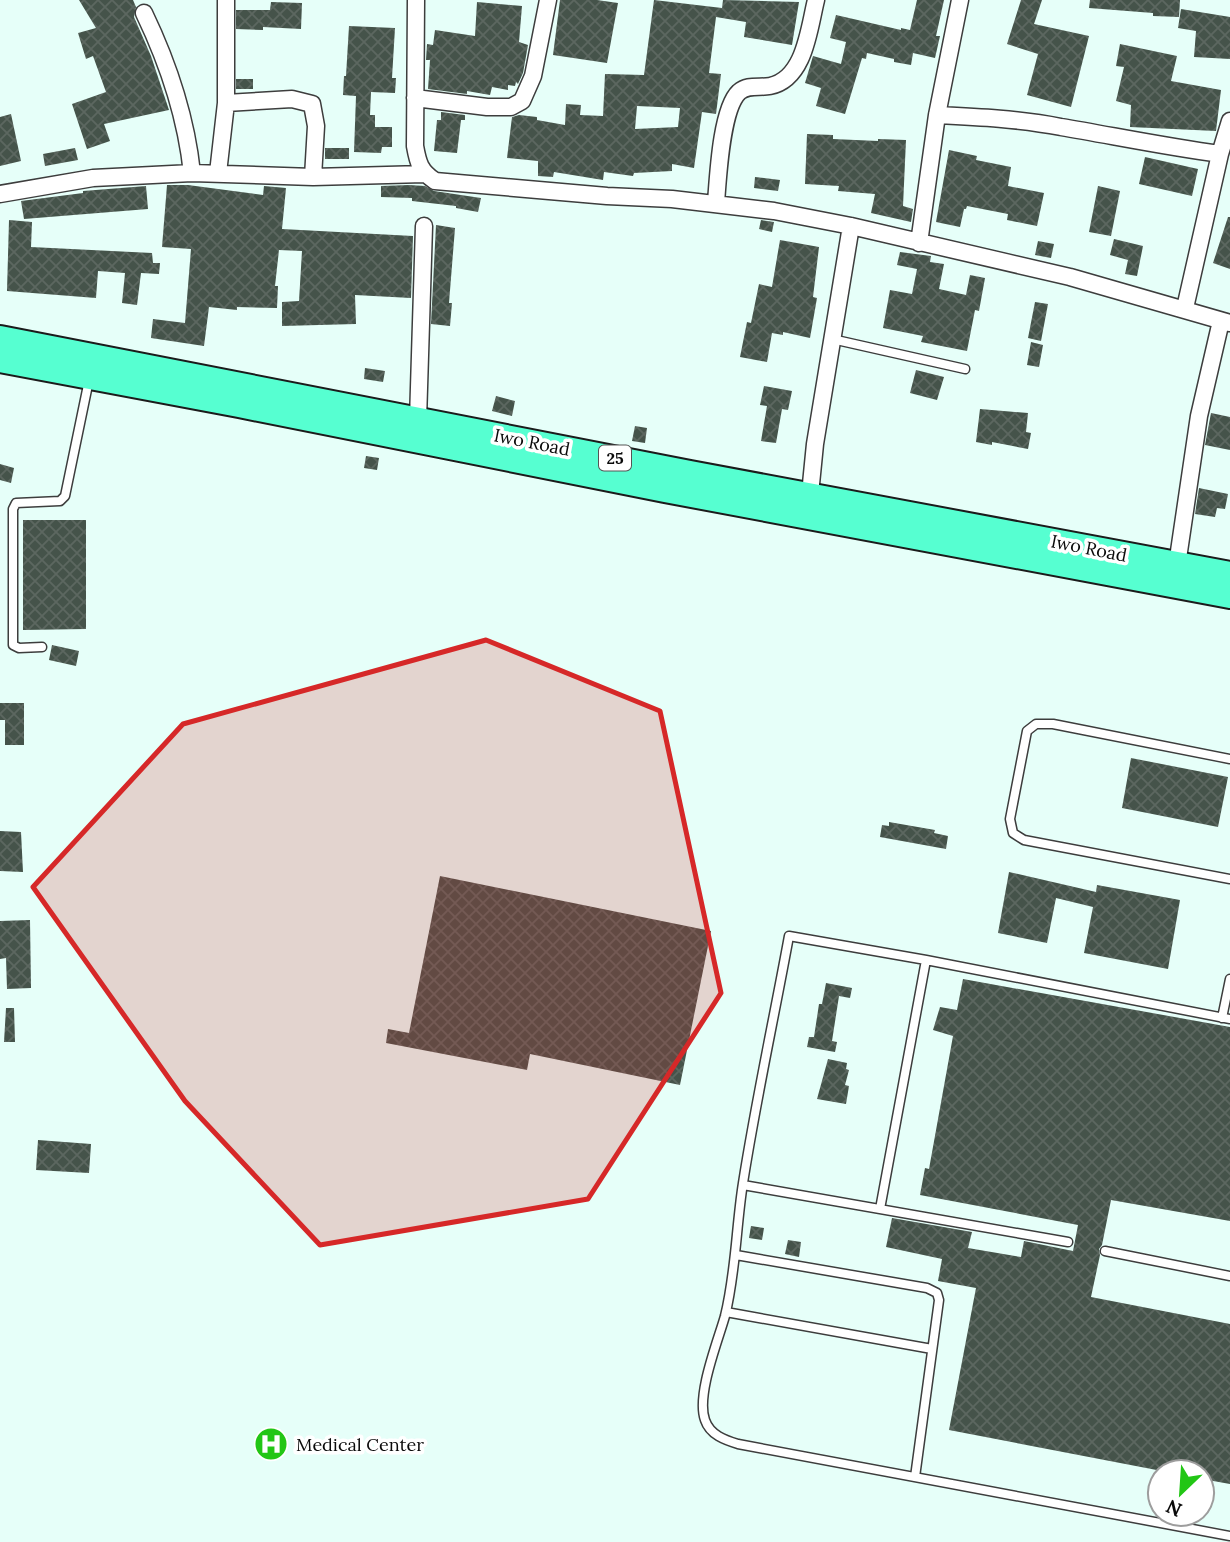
<svg xmlns="http://www.w3.org/2000/svg" width="1230" height="1542" viewBox="0 0 1230 1542" font-family="Lora,serif">
  <defs>
    <pattern id="building-cross-hatch" width="8" height="8" patternUnits="userSpaceOnUse" patternTransform="scale(1.75)"><rect width="8" height="8" fill="#45534a"/><path d="M0 0l8 8M0 8l8-8" fill="none" stroke="#5c6760"/></pattern>
  </defs>
  <rect width="100%" height="100%" fill="#e6fff9"/>
  <path fill="url(#building-cross-hatch)" fill-rule="evenodd" d="M 79,0 L 133,0 L 136,7 L 134,17 L 151,56 L 169,110 L 104,124 L 110,141 L 87,149 L 72,104 L 106,92 L 93,56 L 86,59 L 78,33 L 96,28 Z
    M 560,0 L 597,0 L 618,3 L 607,63 L 553,55 Z
    M 654,0 L 722,8 L 723,0 L 799,2 L 792,45 L 744,37 L 746,22 L 716,17 L 709,73 L 721,74 L 716,114 L 702,112 L 694,168 L 672,164 L 672,171 L 634,173 L 633,176 L 604,172 L 603,180 L 554,172 L 553,177 L 538,176 L 538,161 L 507,158 L 512,117 L 519,115 L 537,117 L 537,120 L 565,125 L 566,104 L 581,105 L 580,115 L 603,116 L 605,74 L 644,75 ZM 637,106 L 680,108 L 678,127 L 635,129 Z
    M 917,0 L 944,0 L 936,36 L 940,36 L 935,58 L 913,53 L 911,65 L 894,62 L 894,59 L 867,53 L 866,59 L 862,58 L 845,114 L 816,106 L 821,88 L 805,83 L 813,56 L 841,64 L 846,42 L 830,38 L 836,15 L 901,30 L 901,28 L 910,30 Z
    M 1021,0 L 1042,0 L 1034,24 L 1089,36 L 1071,107 L 1027,95 L 1038,54 L 1007,44 Z
    M 1090,0 L 1180,0 L 1179,17 L 1153,16 L 1153,13 L 1089,8 Z
    M 271,2 L 302,3 L 301,29 L 263,27 L 263,30 L 236,29 L 236,10 L 270,10 Z
    M 477,2 L 522,6 L 519,42 L 528,45 L 523,73 L 518,84 L 516,82 L 515,86 L 508,85 L 508,90 L 492,87 L 490,95 L 467,91 L 467,94 L 428,89 L 430,60 L 426,60 L 427,44 L 433,45 L 435,30 L 475,36 Z
    M 1181,9 L 1230,17 L 1230,59 L 1194,57 L 1196,31 L 1178,28 Z
    M 349,26 L 395,28 L 392,78 L 396,78 L 395,93 L 371,92 L 370,115 L 375,115 L 375,127 L 392,127 L 392,147 L 382,147 L 381,153 L 354,152 L 356,96 L 343,95 L 344,76 L 346,76 Z
    M 1120,44 L 1177,56 L 1171,81 L 1221,90 L 1216,131 L 1130,127 L 1131,105 L 1116,101 L 1124,67 L 1116,66 Z
    M 236,79 L 253,79 L 253,89 L 236,89 Z
    M 441,112 L 465,115 L 465,120 L 461,120 L 457,153 L 434,151 L 437,120 L 441,120 Z
    M 11,114 L 21,161 L 0,166 L 0,117 Z
    M 807,134 L 833,135 L 833,139 L 878,141 L 878,139 L 906,140 L 903,206 L 913,209 L 911,222 L 871,213 L 875,194 L 838,191 L 839,186 L 805,184 Z
    M 75,148 L 78,160 L 45,166 L 43,154 Z
    M 325,148 L 349,148 L 349,159 L 325,159 Z
    M 949,150 L 977,156 L 976,160 L 1011,167 L 1008,186 L 1044,193 L 1037,226 L 1007,220 L 1008,214 L 967,206 L 966,209 L 964,209 L 960,227 L 936,222 Z
    M 1145,157 L 1198,169 L 1192,196 L 1139,184 Z
    M 755,177 L 780,180 L 778,191 L 754,188 Z
    M 167,185 L 188,185 L 263,195 L 264,186 L 286,188 L 282,229 L 413,236 L 411,298 L 355,295 L 356,324 L 282,326 L 282,302 L 299,301 L 302,251 L 279,250 L 275,286 L 278,286 L 277,308 L 237,307 L 237,310 L 209,307 L 204,346 L 151,338 L 153,319 L 185,323 L 191,249 L 162,247 Z
    M 409,185 L 425,186 L 434,191 L 481,198 L 478,212 L 456,208 L 456,206 L 412,201 L 412,198 L 381,197 L 381,186 Z
    M 146,186 L 148,209 L 24,219 L 21,201 L 83,193 L 83,191 Z
    M 1098,186 L 1120,191 L 1111,236 L 1089,232 Z
    M 1228,217 L 1230,217 L 1230,269 L 1213,263 Z
    M 9,220 L 32,222 L 31,247 L 152,253 L 153,263 L 160,263 L 159,274 L 141,273 L 137,305 L 122,303 L 125,273 L 98,271 L 96,298 L 7,291 Z
    M 761,220 L 774,222 L 772,232 L 759,229 Z
    M 436,225 L 455,228 L 449,303 L 452,303 L 450,326 L 431,324 Z
    M 1114,239 L 1143,246 L 1137,276 L 1125,274 L 1128,260 L 1110,255 Z
    M 780,240 L 819,247 L 813,297 L 817,298 L 810,338 L 783,332 L 783,335 L 772,333 L 767,362 L 740,357 L 747,322 L 751,323 L 759,284 L 772,287 Z
    M 1038,241 L 1054,244 L 1051,258 L 1035,255 Z
    M 900,252 L 931,256 L 930,262 L 944,264 L 939,289 L 966,295 L 970,275 L 985,278 L 979,311 L 975,310 L 967,351 L 921,342 L 923,336 L 883,328 L 890,290 L 912,294 L 917,269 L 897,265 Z
    M 1035,302 L 1048,304 L 1041,341 L 1028,338 Z
    M 1031,342 L 1043,345 L 1039,367 L 1027,365 Z
    M 365,368 L 385,371 L 383,382 L 364,379 Z
    M 916,370 L 944,377 L 937,400 L 910,393 Z
    M 764,386 L 792,391 L 788,410 L 782,409 L 776,443 L 761,441 L 767,406 L 760,405 Z
    M 496,396 L 515,401 L 512,416 L 492,411 Z
    M 980,409 L 1028,413 L 1026,432 L 1031,433 L 1028,449 L 992,442 L 992,445 L 976,442 Z
    M 1211,413 L 1230,417 L 1230,450 L 1205,445 Z
    M 635,426 L 647,428 L 645,443 L 632,441 Z
    M 366,456 L 379,458 L 377,470 L 364,468 Z
    M 0,464 L 14,468 L 11,483 L 0,480 Z
    M 1199,488 L 1228,494 L 1225,509 L 1217,508 L 1215,517 L 1195,514 Z
    M 23,520 L 86,520 L 86,629 L 23,630 Z
    M 52,645 L 79,651 L 76,666 L 49,660 Z
    M 0,703 L 24,703 L 24,745 L 5,745 L 5,720 L 0,720 Z
    M 1131,758 L 1228,777 L 1218,827 L 1122,808 Z
    M 889,822 L 935,830 L 934,833 L 948,836 L 946,849 L 880,837 L 882,825 L 889,826 Z
    M 0,831 L 21,832 L 23,872 L 0,871 Z
    M 1009,872 L 1096,892 L 1097,885 L 1180,900 L 1168,969 L 1084,953 L 1093,907 L 1056,898 L 1047,943 L 998,933 Z
    M 440,876 L 711,931 L 680,1085 L 530,1054 L 527,1070 L 386,1043 L 388,1029 L 409,1033 Z
    M 30,920 L 31,988 L 7,989 L 6,958 L 0,959 L 0,921 Z
    M 963,979 L 1230,1027 L 1230,1221 L 1111,1200 L 1102,1245 L 1099,1249 L 1100,1255 L 1091,1297 L 1230,1324 L 1230,1484 L 1202,1479 L 1202,1472 L 1167,1472 L 949,1430 L 976,1288 L 938,1281 L 942,1259 L 886,1247 L 892,1218 L 972,1232 L 968,1248 L 1021,1257 L 1024,1241 L 1073,1251 L 1078,1225 L 920,1195 L 925,1168 L 929,1169 L 953,1036 L 933,1030 L 940,1007 L 957,1010 Z
    M 826,983 L 852,988 L 850,998 L 839,996 L 832,1041 L 837,1042 L 835,1052 L 807,1047 L 809,1037 L 814,1037 L 819,1004 L 822,1004 Z
    M 6,1008 L 14,1008 L 15,1042 L 4,1042 Z
    M 828,1059 L 847,1063 L 846,1069 L 849,1070 L 845,1085 L 849,1086 L 846,1104 L 817,1099 Z
    M 38,1140 L 91,1144 L 89,1173 L 36,1170 Z
    M 751,1226 L 764,1228 L 762,1240 L 749,1238 Z
    M 788,1240 L 801,1242 L 799,1257 L 785,1254 Z"/>
  <g fill="none" stroke-linecap="round" stroke-linejoin="round">
    <defs>
      <path id="service" d="M 832,339 L 965,369
        M 42,647 L 19,648 L 13,645 L 13,509 L 16,503 L 60,501 L 65,496 L 89,380
        M 1230,759 L 1053,724 L 1036,724 L 1027,731 L 1010,819 L 1013,833 L 1024,840 L 1230,879
        M 1222,1018 L 1230,979
        M 1230,1019 L 926,960 L 789,936 C 774,1018 756,1100 743,1183 C 736,1227 736,1272 725,1316 C 718,1341 696,1395 705,1420 C 710,1435 725,1440 738,1444 L 1230,1536
        M 743,1185 L 1068,1242
        M 880,1209 L 926,960
        M 1105,1251 L 1230,1276
        M 736,1255 L 927,1288 L 937,1293 L 939,1300 L 915,1477
        M 726,1312 L 932,1349"/>
      <path id="minor" d="M 416,0 L 415,146 C 418,163 420,171 435,181 L 607,196 L 672,199 L 774,211 L 851,226 L 1070,277 L 1230,323
        M 144,13 C 169,65 186,116 192,173
        M 415,98 L 487,107 L 511,107 L 522,101 L 533,76 L 548,0
        M 226,103 L 292,99 L 312,104 L 316,126 L 313,177
        M 937,115 C 979,117 1020,119 1061,127 C 1114,136 1167,147 1220,154
        M 218,173 L 226,103 L 226,0
        M 0,194 L 93,178 L 192,173 L 313,177 L 424,174
        M 716,203 C 718,178 721,109 739,92 C 748,84 759,88 770,86 C 805,79 809,28 816,0
        M 919,243 L 937,115 L 960,0
        M 1185,308 L 1220,154 L 1230,121
        M 418,420 L 424,226
        M 810,494 L 815,444 L 851,226
        M 1177,565 L 1199,416 L 1221,321"/>
      <path id="primary" d="M 0,338 L 690,473 L 1230,574
        M 0,360 L 239,405 L 665,490 L 1230,596"/>
    </defs>
    <use href="#service" stroke="#3d3d3d" stroke-width="11"/>
    <use href="#minor" stroke="#3d3d3d" stroke-width="19"/>
    <use href="#primary" stroke="#1b1b1b" stroke-width="28"/>
    <use href="#service" stroke="#fff" stroke-width="8"/>
    <use href="#minor" stroke="#fff" stroke-width="16"/>
    <use href="#primary" stroke="#56ffd1" stroke-width="24"/>
  </g>
  <path fill="#d62828" fill-opacity="0.2" stroke="#d62828" stroke-width="5" stroke-linejoin="round" d="M 486,640 L 660,711 L 721,993 L 588,1199 L 320,1245 L 185,1101 L 33,887 L 183,724 Z"/>
  <defs>
    <symbol id="hospital-disc" viewBox="-11 -11 22 22"><circle r="9.5" fill="#22c615" stroke="#fff"/><path d="M-5-5h3v3.5h4V-5h3V5h-3V1.5h-4V5h-3Z" fill="#fff"/></symbol>
  </defs>
  <g fill-rule="evenodd">
    <use href="#hospital-disc" x="252" y="1425" width="38" height="38"/>
  </g>
  <g text-anchor="middle" dominant-baseline="central" stroke-width="7" stroke-linejoin="round" paint-order="stroke">
    <rect fill="#fff" stroke="#545454" stroke-width="2" x="599" y="445.5" width="32" height="25" rx="5"/>
    <g font-size="16" font-weight="bold" fill="#0a0a0a">
      <text x="615" y="458">25</text>
    </g>
    <g font-size="18" fill="#0a0a0a" stroke="#fff">
      <text transform="translate(532 442) rotate(11)">Iwo Road</text>
      <text transform="translate(1089 548) rotate(11)">Iwo Road</text>
    </g>
    <g font-size="18" fill="#0a0a0a" stroke="#fff" text-anchor="start">
      <text x="296" y="1444">Medical Center</text>
    </g>
  </g>
  <g transform="translate(1181 1493) rotate(205)"><circle r="33" fill="#ffffff" stroke="#9d9d9d" stroke-width="2"/>
  <path d="M0-5L12 26L0 18L-12 26Z" fill="#22c615"/>
  <text y="-10" font-size="19" font-weight="bold" text-anchor="middle" fill="#0a0a0a">N</text>
  </g>
</svg>
